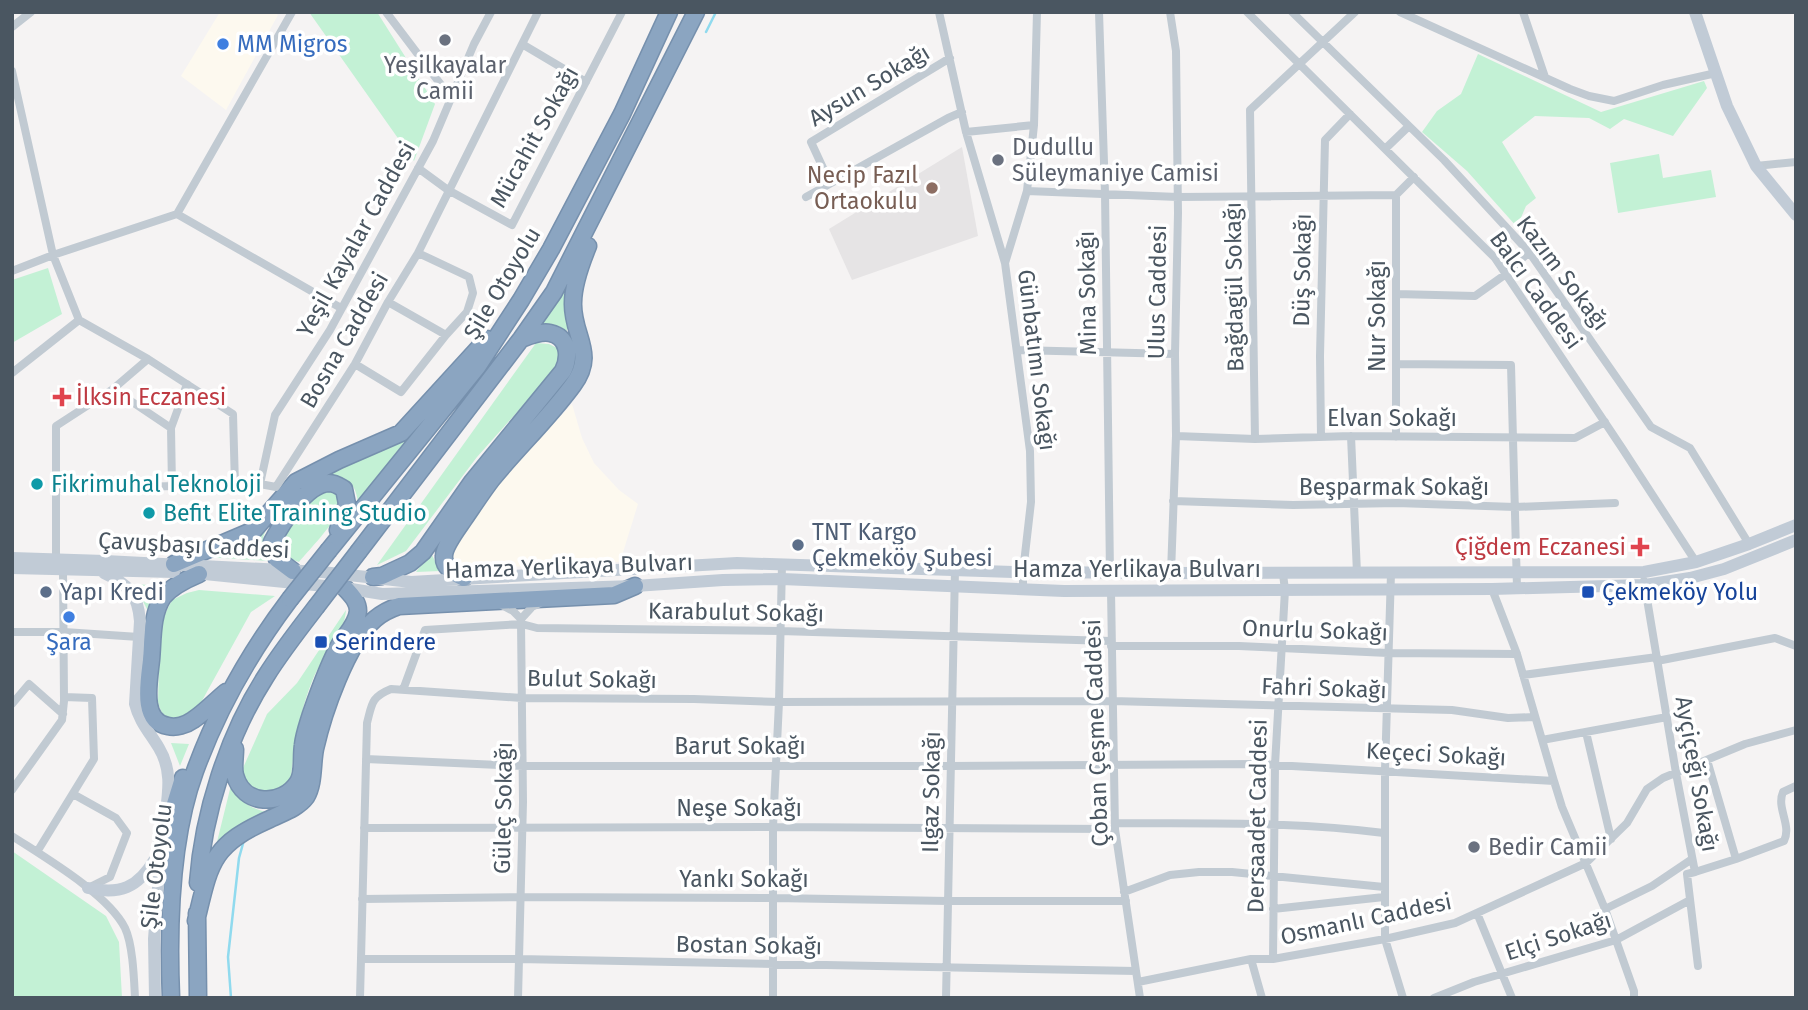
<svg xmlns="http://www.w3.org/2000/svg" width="1808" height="1010" viewBox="0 0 1808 1010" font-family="'Fira Sans',sans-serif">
  <rect width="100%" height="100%" fill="#f5f3f3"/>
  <path fill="#fdf9ef" d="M 220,12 L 274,12 L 278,15 L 226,110 L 181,76 Z
    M 572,404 L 582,438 L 594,463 L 619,490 L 638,504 L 620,562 L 463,569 L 454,566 L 448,554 L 489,492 Z"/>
  <path fill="#e6e4e5" d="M 962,147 L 978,236 L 852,280 L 829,229 Z"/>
  <path fill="#c3f1d5" d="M 309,12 L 377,12 L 435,104 L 414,161 Z
    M 1478,54 L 1601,112 L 1704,81 L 1707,88 L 1673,136 L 1624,119 L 1610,129 L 1589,118 L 1535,116 L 1502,142 L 1536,198 L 1526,206 L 1517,227 L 1467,171 L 1422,132 L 1437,111 L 1461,94 Z
    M 1659,154 L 1663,178 L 1711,170 L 1716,197 L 1618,213 L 1610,163 Z
    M 48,268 L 62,314 L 12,343 L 12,280 Z
    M 567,286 L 567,331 L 559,326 L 541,326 Z
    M 536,343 L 549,344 L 559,349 L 560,354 L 558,366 L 477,457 L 406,551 L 377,565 Z
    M 410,435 L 358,502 C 355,481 346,476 326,476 Z
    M 326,491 L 335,491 C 341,496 342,504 338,512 C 333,525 309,550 299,562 L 285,557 L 279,551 L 279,539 L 318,494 Z
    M 267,528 C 260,541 262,548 268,561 L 209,557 Z
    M 431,553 L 440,571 L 416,572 Z
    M 134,584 L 163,586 L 155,598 L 149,613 Z
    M 199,590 L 275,596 L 251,612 L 198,708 L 184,720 C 167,719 163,720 158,702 L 160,624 L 172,600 L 187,593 Z
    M 346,610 C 344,636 323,655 313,679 C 300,710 295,743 291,776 L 287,785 L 271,795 L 250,789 L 243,778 L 243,768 L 267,714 L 297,683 Z
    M 171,743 L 189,744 L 180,766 Z
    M 231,785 C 243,804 248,807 269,813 L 215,850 Z
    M 12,851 L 106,916 L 119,942 L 122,998 L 12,998 Z"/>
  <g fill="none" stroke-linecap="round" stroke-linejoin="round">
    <path stroke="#90daee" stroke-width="2.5" d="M 706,32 L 716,12
      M 231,998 L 228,957 L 239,858 L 244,840"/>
    <defs>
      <path id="highway" d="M 329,550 L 478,366 L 521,300 L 551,249 L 622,114 L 669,12
        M 359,551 L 521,339 L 554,292 L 696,12
        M 174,564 L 254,530 L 296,482 L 339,460 L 401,433 L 487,339
        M 293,571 L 277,559 L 272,542 C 282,523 306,484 329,483 C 335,483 339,486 344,489 L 347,504 L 338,530
        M 199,574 C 187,579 172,586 163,597 C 151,615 153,640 151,660 C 149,680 140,722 168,726 C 176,728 186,725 193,720 C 205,712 215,701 226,692
        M 373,577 L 382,576 L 410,563 L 423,552 L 472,482 L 563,371 C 570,357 569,337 550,333 C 541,331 529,336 521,339
        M 464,578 C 456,574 443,569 444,556 C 444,546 458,528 464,519 C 473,506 482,492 492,479 C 518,447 548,419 573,385 C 597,353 572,336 573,303 C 573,285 581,263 588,246
        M 235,749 C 235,757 233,768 235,775 C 243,806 282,807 298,782 C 304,773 301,757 303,745 C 304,735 308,724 311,714 C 319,691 328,665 340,644 C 346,634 357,624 358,611 C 358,601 351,595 345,588
        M 162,846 L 183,778
        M 198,883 C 203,814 228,735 266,676 C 281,652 299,629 316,607
        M 197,913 L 198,998
        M 196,921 C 210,863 211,845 270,819 C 282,813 298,808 306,797 C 314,784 312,764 315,749 C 323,713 347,643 375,619 C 382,613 390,609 399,606 L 614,595 L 635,586
        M 171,998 C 168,926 170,839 195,771 C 218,708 250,652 290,599"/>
    </defs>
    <use href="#highway" stroke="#7690ad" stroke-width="19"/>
    <path stroke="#c1cad2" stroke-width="8" d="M 386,12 L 451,98
      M 939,12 L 966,132 L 1005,263
      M 1099,12 L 1105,193 L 1110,573
      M 1170,12 L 1176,51 L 1178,213 L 1175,354 L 1176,436 L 1171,573
      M 1247,12 L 1495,258 L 1622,448 L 1696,562
      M 1292,12 L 1444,160 L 1529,252 L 1651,427 L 1690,448 L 1749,544
      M 1400,12 L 1570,89 L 1589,96 L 1614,101 L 1663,85 L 1716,73
      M 1523,12 L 1545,77
      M 12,27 L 31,12
      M 522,44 L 586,82
      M 12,71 L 53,255 L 79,320
      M 966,132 L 1034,125
      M 1385,149 L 1409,126
      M 1756,166 L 1796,162
      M 418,168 L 448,190 L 512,225 L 622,12
      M 830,183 L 811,142 L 950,58
      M 1027,191 L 1178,197 L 1396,195 L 1414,177
      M 806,197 L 948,118 L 962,112
      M 177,214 L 292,12
      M 177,214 L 341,308
      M 12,271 L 53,255 L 177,214
      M 1396,294 L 1475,296 L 1506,274 L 1529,252
      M 388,302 L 446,335
      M 1017,350 L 1175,354
      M 148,359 L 233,414 L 235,485
      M 355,364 L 401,392 L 446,335 L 467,312 L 473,293 L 469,277 L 418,253
      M 1396,364 L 1511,365 L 1517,588
      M 12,373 L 79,320
      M 113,389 L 171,428 L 172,487
      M 171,428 L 187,384
      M 1176,436 L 1255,439 L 1351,436 L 1575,438 L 1605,422
      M 1351,436 L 1357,573
      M 1321,437 L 1320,356 L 1325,140 L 1350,114
      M 1396,437 L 1396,195
      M 1255,439 L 1250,110 L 1355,12
      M 260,484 L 275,415 L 330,330 L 433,141 L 474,44 L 491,12
      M 56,489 L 260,484 L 276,487 L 355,364 L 388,302 L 418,253 L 538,12
      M 1173,501 L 1293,505 L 1397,503 L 1515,507 L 1615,503
      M 56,560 L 56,426 L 113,389 L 148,359 L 79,320
      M 1391,573 L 1385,770 L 1385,939 L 1403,998
      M 1644,581 L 1676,773 L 1695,872 L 1687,874 L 1698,966
      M 1023,590 L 1023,572 L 1031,502 L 1030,451 L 1005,263 L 1027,191 L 1034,125 L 1037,12
      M 1111,591 L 1115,829 L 1140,998
      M 500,604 L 513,611 L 521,619 L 532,607 L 542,602
      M 12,632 L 64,632 L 139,637
      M 1111,646 L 1239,646 L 1388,653 L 1517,654
      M 1657,661 L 1775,638 L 1796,646
      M 1523,675 L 1657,657
      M 403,690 L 425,630 L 522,624 L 537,628 L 780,631 L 1111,641
      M 12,704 L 29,684 L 63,714
      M 1586,732 L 1611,839
      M 1542,740 L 1667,717
      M 366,759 L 523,766 L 951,766 L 1257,764 L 1554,781 L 1517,654 L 1492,589
      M 1707,760 L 1736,859
      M 1554,781 L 1562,807 L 1605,909 L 1634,991 L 1634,998
      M 12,790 L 62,720 L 64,701 L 63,570
      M 73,794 L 116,818 L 127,833 L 110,877 L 90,887
      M 1115,823 C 1204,824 1295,821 1384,833
      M 364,828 L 773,827 L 1115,829
      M 12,836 C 44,857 108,894 125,928 C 133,945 134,979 135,998
      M 37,852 L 94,759 L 92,698 L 64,697
      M 1695,872 L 1736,859 L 1784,841 C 1792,825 1776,808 1783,792 L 1796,786
      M 1124,892 L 1170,875 L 1199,872 L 1232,872 L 1384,887
      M 362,899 L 521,897 L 774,898 L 948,901 L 1126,901
      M 1273,909 L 1384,897
      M 1605,909 L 1652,886 L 1692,859
      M 1477,913 L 1512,998
      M 361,959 L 518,959 L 1136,971
      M 1251,959 L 1262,998
      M 1273,959 L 1275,765 L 1285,590 L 1283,574
      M 1138,982 L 1251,959 L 1273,959 L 1385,939 L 1455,923 L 1586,863 L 1627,823 L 1647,789 L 1663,778 L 1745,744 L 1796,730
      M 360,998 L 367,723 C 372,704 371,697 391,689 L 522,698 L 694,699 L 779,702 L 1112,701 L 1452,710 L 1508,718 L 1534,717
      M 518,998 L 523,802 L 521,622
      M 773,998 L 773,827 L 779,702 L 782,564
      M 946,998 L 955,570
      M 1434,998 L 1474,982 L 1616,940 L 1690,900"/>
    <path stroke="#c1cbd6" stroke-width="12" d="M 1695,12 L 1727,106 L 1756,166 L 1796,215
      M 12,558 L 105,561 L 322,572 L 411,582 L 737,563 L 1013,572 L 1171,573 L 1644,572 L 1696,562 L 1749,544 L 1796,525
      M 12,568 L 174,572
      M 104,573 C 128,584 138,594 140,621 L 135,704 C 139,721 150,733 159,748 C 173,771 168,794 165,819
      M 195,573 L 345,588 L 382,594 L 635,586 L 723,580 L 782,579 L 1064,591 L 1492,589 L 1645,585 L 1690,578 L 1724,569 L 1796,540
      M 88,888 C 120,895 138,888 155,859 C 159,851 162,846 163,837
      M 155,998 L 154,939 L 161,850"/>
    <use href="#highway" stroke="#8ba5c1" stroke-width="16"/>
    <defs>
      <path id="highway-bridge" d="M 290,599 L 329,550
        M 316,607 L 359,551"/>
    </defs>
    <use href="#highway-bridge" stroke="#7690ad" stroke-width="19" stroke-linecap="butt"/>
    <use href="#highway-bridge" stroke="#8ba5c1" stroke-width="16"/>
  </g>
  <g fill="#6b7280" stroke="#fff" stroke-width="2.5">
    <circle cx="445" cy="40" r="7"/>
    <circle cx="998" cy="160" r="7"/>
    <circle cx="1474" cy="847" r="7"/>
  </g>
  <g fill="#3f7fe0" stroke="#fff" stroke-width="2.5">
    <circle cx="223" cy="44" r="7"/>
    <circle cx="69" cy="617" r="7"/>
  </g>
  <circle fill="#8d6e63" stroke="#fff" stroke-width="2.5" cx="932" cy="188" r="7"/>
  <g fill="#e0444e" stroke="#fff" stroke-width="2.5">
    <path d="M58.5 386.5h7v7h7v7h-7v7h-7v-7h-7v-7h7z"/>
    <path d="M1636.5 536.5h7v7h7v7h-7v7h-7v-7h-7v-7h7z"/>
  </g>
  <g fill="#0f9aa8" stroke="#fff" stroke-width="2.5">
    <circle cx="37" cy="484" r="7"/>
    <circle cx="149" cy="513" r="7"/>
  </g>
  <g fill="#5c6f8a" stroke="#fff" stroke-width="2.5">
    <circle cx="798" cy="545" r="7"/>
    <circle cx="46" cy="592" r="7"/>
  </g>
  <g fill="#1a4fb4" stroke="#fff" stroke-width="2.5">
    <rect x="1581" y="585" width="14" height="14" rx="3.5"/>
    <rect x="314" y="635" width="14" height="14" rx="3.5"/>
  </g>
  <g text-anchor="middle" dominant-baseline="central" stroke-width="7" stroke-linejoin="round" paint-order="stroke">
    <g font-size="23" fill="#366cbe" stroke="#fff" text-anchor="start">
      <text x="237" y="44">MM Migros</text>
      <text x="69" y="642" text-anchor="middle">Şara</text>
    </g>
    <g font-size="23" fill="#5b616d" stroke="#fff" text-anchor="start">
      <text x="445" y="65" text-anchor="middle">Yeşilkayalar<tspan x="445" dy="26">Camii</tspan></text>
      <text x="1012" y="147">Dudullu<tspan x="1012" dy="26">Süleymaniye Camisi</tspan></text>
      <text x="1488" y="847">Bedir Camii</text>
    </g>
    <g font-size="23" fill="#4a5661" stroke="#fff">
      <text transform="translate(869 85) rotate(-31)">Aysun Sokağı</text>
      <text transform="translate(534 137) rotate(-61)">Mücahit Sokağı</text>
      <text transform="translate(356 239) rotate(-61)">Yeşil Kayalar Caddesi</text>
      <text transform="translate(1302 270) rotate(-89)">Düş Sokağı</text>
      <text transform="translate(1563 273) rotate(53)">Kazım Sokağı</text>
      <text transform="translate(502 283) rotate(-59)">Şile Otoyolu</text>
      <text transform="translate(1234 287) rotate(-91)">Bağdagül Sokağı</text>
      <text transform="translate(1536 290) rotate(54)">Balcı Caddesi</text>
      <text transform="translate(1157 292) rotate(-89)">Ulus Caddesi</text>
      <text transform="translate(1087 293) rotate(-91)">Mina Sokağı</text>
      <text transform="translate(1377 316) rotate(-90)">Nur Sokağı</text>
      <text transform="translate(344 340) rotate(-60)">Bosna Caddesi</text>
      <text transform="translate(1037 360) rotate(83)">Günbatımı Sokağı</text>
      <text x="1392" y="418">Elvan Sokağı</text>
      <text x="1394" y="487">Beşparmak Sokağı</text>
      <text transform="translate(194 545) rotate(3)">Çavuşbaşı Caddesi</text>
      <text transform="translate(569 566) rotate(-2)">Hamza Yerlikaya Bulvarı</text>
      <text x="1137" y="569">Hamza Yerlikaya Bulvarı</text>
      <text transform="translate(736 612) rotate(1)">Karabulut Sokağı</text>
      <text transform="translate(1315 630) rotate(2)">Onurlu Sokağı</text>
      <text transform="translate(592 679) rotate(1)">Bulut Sokağı</text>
      <text transform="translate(1324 688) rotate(2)">Fahri Sokağı</text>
      <text transform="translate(1096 733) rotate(-92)">Çoban Çeşme Caddesi</text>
      <text x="740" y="746">Barut Sokağı</text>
      <text transform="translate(1436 754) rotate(3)">Keçeci Sokağı</text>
      <text transform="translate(1697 774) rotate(80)">Ayçiçeği Sokağı</text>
      <text transform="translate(931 792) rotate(-89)">Ilgaz Sokağı</text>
      <text transform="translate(503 808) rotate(-89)">Güleç Sokağı</text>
      <text x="739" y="808">Neşe Sokağı</text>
      <text transform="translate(1257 816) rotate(-89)">Dersaadet Caddesi</text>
      <text transform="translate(156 866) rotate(-83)">Şile Otoyolu</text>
      <text x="744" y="879">Yankı Sokağı</text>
      <text transform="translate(1366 919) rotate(-12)">Osmanlı Caddesi</text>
      <text transform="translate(1558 936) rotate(-18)">Elçi Sokağı</text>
      <text transform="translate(749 945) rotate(1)">Bostan Sokağı</text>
    </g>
    <g font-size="23" fill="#785e54" stroke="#fff" text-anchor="end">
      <text x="918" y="175">Necip Fazıl<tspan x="918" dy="26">Ortaokulu</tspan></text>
    </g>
    <g font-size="23" fill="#be3a42" stroke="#fff" text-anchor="start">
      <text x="76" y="397">İlksin Eczanesi</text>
      <text x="1626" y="547" text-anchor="end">Çiğdem Eczanesi</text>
    </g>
    <g font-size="23" fill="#0d838f" stroke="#fff" text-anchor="start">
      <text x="51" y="484">Fikrimuhal Teknoloji</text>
      <text x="163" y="513">Befit Elite Training Studio</text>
    </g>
    <g font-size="23" fill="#4e5e75" stroke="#fff" text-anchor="start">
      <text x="812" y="532">TNT Kargo<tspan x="812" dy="26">Çekmeköy Şubesi</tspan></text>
      <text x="60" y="592">Yapı Kredi</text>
    </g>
    <g font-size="23" fill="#164399" stroke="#fff" text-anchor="start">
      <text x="1602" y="592">Çekmeköy Yolu</text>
      <text x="335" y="642">Serindere</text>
    </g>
  </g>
  <rect width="1808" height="1010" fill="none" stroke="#4a5661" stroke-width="28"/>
</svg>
